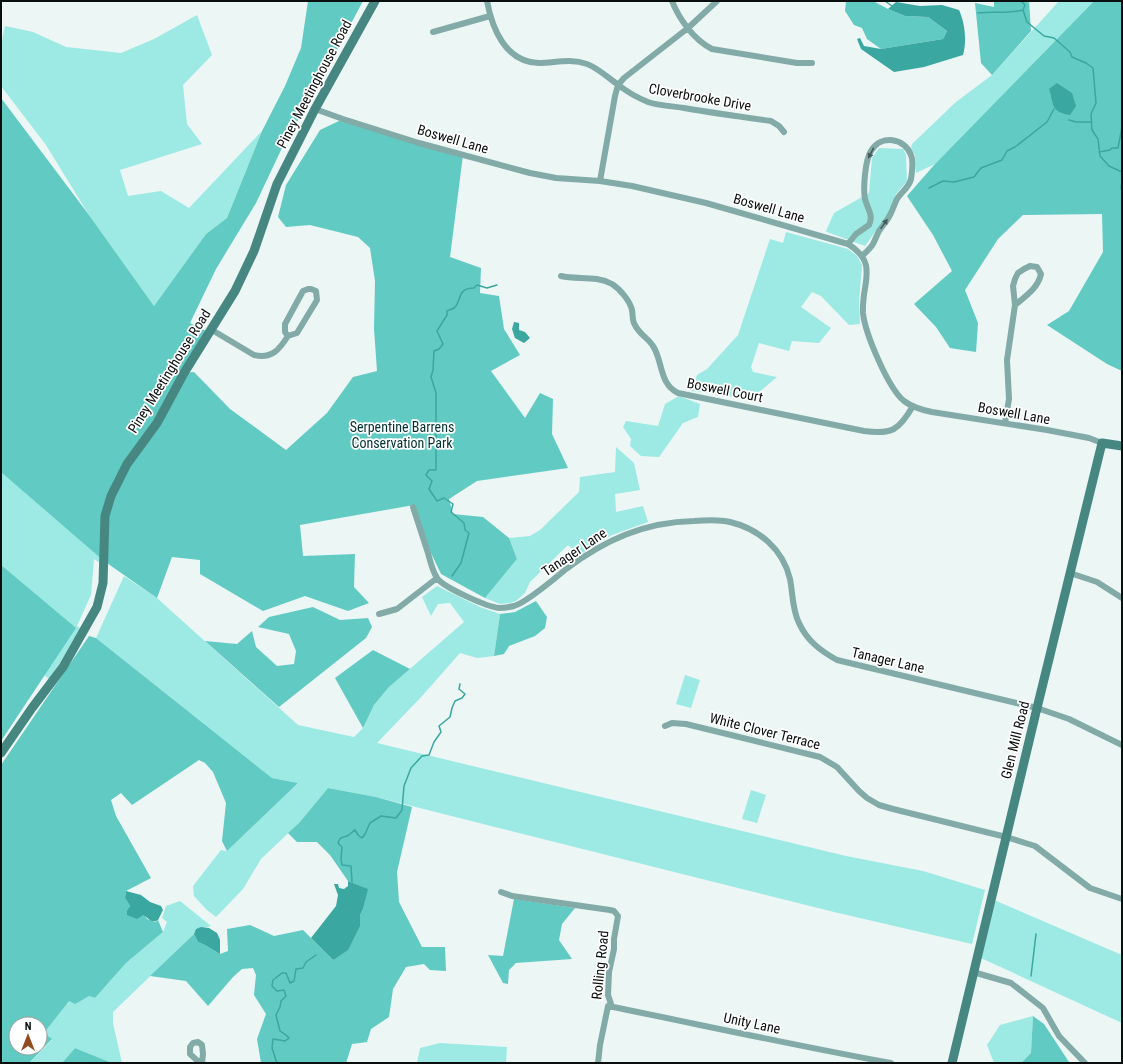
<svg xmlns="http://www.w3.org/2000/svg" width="1123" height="1064" viewBox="0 0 1123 1064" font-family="'Roboto Condensed',sans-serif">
  <rect width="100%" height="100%" fill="#ebf6f5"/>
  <path fill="#9ceae3" d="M 1059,1 L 1094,1 L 935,164 L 916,173 L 915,155 L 911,148 L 912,144 L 956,102 L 992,75 Z
    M 197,15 L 212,55 L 183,85 L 187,124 L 202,144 L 120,170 L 128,196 L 161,191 L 189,208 L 262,131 L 227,218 L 206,234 L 154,306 L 89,215 L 46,145 L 1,86 L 1,45 L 5,26 L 33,32 L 66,47 L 121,53 L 154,39 Z
    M 1,137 L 80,245 L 100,563 L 94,559 L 91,595 L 77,626 L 80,628 L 61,661 L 49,679 L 1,637 L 4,567 L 1,565 Z
    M 879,148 L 903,149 L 906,155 L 907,181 L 896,194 L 890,211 L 865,246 L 827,232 L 826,231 L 834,213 L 869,193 L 872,158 Z
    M 786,232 L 848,249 L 857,256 L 862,265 L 859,302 L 860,324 L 849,325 L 821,296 L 812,292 L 801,307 L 831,328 L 819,343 L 792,341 L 789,351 L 759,343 L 751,367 L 753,372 L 777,377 L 751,399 L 692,391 L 697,375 L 707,369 L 738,335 L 770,239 L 783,243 Z
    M 679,396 L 700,404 L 698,417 L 683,423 L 659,457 L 641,456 L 630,446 L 631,439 L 623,427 L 626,421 L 658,426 L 665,404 Z
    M 616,447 L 634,463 L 640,490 L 615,494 L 616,512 L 643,506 L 648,522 L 612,535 L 579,555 L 568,545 L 530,582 L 525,593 L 516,601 L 510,603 L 500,604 L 485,598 L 517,559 L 509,538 L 530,536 L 540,530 L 579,492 L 580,477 L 615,472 Z
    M 124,576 L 157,598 L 298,725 L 354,737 L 363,728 L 374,705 L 389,687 L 464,622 L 450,603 L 438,604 L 431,616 L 422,597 L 437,586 L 480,607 L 500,614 L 494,656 L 477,658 L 460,653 L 423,695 L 377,743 L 846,856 L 923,871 L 985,890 L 972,944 L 834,912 L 376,797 L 328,788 L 299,823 L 261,859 L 243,889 L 216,917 L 207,910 L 194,896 L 193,886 L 221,850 L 227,851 L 298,783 L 272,778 L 96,638 Z
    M 685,675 L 700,680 L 691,708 L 676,704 Z
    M 751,790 L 766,795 L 757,823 L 742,819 Z
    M 994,900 L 1122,955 L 1122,1023 L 981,958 Z
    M 180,901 L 211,926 C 205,928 202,927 196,929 L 194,934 L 113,1012 L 113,1023 L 122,1063 L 112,1063 L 75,1048 L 62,1063 L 29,1063 L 52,1040 L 44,1033 L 69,1000 L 89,996 L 95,998 L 126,963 L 163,932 L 167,922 L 162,918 L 166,906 Z
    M 1033,1016 L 1031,1053 L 1021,1063 L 994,1063 L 987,1045 L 1000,1025 Z
    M 440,1043 L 507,1047 L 506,1063 L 417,1063 L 420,1048 Z"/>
  <path fill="#61cac3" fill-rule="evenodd" d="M 308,1 L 363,1 L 322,78 L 281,150 L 256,203 L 216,269 L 190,323 L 210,333 L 184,373 L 194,372 L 230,409 L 286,450 L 327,413 L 353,377 L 377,371 L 374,329 L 375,281 L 370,248 L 358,237 L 310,225 L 286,227 L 278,217 L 286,185 L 320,130 L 343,119 L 463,155 L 450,257 L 481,268 L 480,293 L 499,296 L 504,329 L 520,355 L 491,371 L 525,418 L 540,393 L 553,399 L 552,434 L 568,468 L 477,481 L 449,499 L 453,514 L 483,517 L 509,538 L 517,559 L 485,598 L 441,574 L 431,553 L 414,505 L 300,525 L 303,556 L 355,554 L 354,587 L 369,603 L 348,611 L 305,596 L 263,611 L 200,574 L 200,560 L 172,557 L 157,598 L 104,561 L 1,472 L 1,98 L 89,215 L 154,306 L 206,234 L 227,218 L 262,131 L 285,86 L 301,48 Z
    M 846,1 L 873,1 L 888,9 L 905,16 L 928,17 L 947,31 L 943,39 L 881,49 L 867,39 L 862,28 L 854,25 L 845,11 Z
    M 994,1 L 1029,1 L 1031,31 L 992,75 L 981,63 L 975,3 L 994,7 Z
    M 1094,1 L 1122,1 L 1122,371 L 1107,364 L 1047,325 L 1069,311 L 1103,252 L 1102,214 L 1023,215 L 998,239 L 965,290 L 978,323 L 976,352 L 950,348 L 936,327 L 914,304 L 952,271 L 933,235 L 907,196 L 935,164 Z
    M 1,565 L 76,628 L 1,741 Z
    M 536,601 L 547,617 L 545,628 L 535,636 L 509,646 L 504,654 L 494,656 L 500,614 L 515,612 Z
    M 313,607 L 340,620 L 368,618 L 372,627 L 366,638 L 279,707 L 205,641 L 237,644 L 252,631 L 256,647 L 277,666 L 294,664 L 296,651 L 289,634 L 258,627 L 269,617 Z
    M 89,636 L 96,638 L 272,778 L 298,783 L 227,851 L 222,841 L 226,803 L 213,772 L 205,763 L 199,760 L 132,805 L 121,793 L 111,800 L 116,816 L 151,878 L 126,891 L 125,898 L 130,906 L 129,907 L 145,916 L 147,919 L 155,922 L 158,920 L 163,932 L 126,963 L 95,998 L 89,996 L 75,1004 L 69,1001 L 44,1033 L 52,1039 L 29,1063 L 1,1063 L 1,765 ZM 16,1024 L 40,1024 L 40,1048 L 16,1048 Z
    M 373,650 L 410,669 L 389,687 L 374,705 L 363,728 L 335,678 Z
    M 328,788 L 376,797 L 412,807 L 397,872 L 399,902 L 422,947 L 445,947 L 446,971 L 430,970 L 424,964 L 406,967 L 393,989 L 389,1017 L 371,1029 L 367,1042 L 352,1044 L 346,1063 L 261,1063 L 257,1039 L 266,1014 L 254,995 L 256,975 L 253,968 L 242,969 L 233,977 L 208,1006 L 186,981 L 150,976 L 194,934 L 198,942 L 205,945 L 220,954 L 228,951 L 227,929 L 250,925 L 274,936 L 303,930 L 333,960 L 360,925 L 360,915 L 363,909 L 367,889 L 348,881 L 330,855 L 317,842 L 297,842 L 288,833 L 299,823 Z
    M 514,899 L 575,908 L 562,924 L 559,940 L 572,959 L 516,963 L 509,970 L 508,984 L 503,983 L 488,955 L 503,956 Z
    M 1033,1016 L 1044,1024 L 1069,1062 L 1068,1063 L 1021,1063 L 1031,1053 Z
    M 75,1048 L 112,1063 L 62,1063 Z"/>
  <path fill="#3aa7a0" d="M 896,2 L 920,6 L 942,5 L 959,10 C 965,23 967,41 963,55 L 924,67 L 894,72 L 861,49 L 857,39 L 860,38 L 864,46 L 881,49 L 943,39 L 947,31 L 928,17 L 905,16 L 888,9 Z
    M 1057,83 L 1072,93 L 1076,106 L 1070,115 C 1051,112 1054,105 1049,89 Z
    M 514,322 L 519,323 L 519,330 L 525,332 L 530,338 L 524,343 L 515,338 L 512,329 Z
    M 348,881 L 368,889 L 363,909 L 360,915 L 360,926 L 348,950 L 333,960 L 311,938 L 336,906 L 338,895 L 334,884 L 338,884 L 339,888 L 344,889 L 348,886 Z
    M 126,891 L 141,895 L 150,902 L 161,906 L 163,910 L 158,920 C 151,924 149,918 143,915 L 137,919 L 127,915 L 127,911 L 130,906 L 125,898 Z
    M 201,927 L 209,928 L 217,933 L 220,940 L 220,954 L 205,945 L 198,942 L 194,934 L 196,929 Z"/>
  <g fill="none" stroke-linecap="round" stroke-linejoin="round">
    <path stroke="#3aa7a0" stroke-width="1.5" d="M 885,1 L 892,6
      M 1021,1 L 1025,5 L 1023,10 L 1027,22 L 1044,36 L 1054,38 L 1070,52 L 1072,57 L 1086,63 L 1093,68 L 1096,103 L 1091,114 L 1092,130 L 1098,139 L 1100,156 L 1109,166 L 1122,172
      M 978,13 C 993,11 1007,14 1023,10
      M 1069,120 L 1076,122 L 1091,122
      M 1099,152 L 1110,150 L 1112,148 L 1118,148 L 1122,127
      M 1122,181 L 1121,188 L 1122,191
      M 929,188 L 943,181 L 954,182 L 974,177 L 981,168 L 1002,160 L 1007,151 L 1015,147 L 1047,122 L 1054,109
      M 452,576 L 461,563 L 469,533 L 465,530 L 464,523 L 451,512 L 453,504 L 444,498 L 437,501 L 429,489 L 432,481 L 426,475 L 429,470 L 436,470 L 436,393 L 431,377 L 433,370 L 434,351 L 439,349 L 443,344 L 437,331 L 447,315 L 447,311 C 449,310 452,309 454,308 C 462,302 456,288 474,288 L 477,285 L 487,288 L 497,285
      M 352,882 L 351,866 L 342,865 L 341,859 L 342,847 L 338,843 C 340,837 341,838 347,836 C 350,835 353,831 355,830 L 358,835 L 362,838 L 365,834 L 370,823 L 381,816 L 396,818 L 402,810 L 404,786 L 411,768 L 422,756 L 429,755 L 434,742 L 441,732 L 439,726 L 450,717 L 452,708 L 455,701 L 462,698 L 465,694 L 459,689 L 460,684
      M 1031,976 L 1036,934
      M 277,1063 L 272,1048 L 273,1039 L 285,1041 L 289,1038 L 286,1035 L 280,1031 L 276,1015 L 280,1007 L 281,1001 L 286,996 L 284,990 L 277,991 L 272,986 L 273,980 L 282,973 L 286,973 L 290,983 L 294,981 L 296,969 L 303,968 L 306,962 L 316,955"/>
    <path stroke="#82aaa7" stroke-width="6" d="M 487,1 C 492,28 505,62 539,63 C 555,63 570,58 587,64 C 598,68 607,77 617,84 C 626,91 638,98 648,102 C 659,106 673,106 684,108 C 713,113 742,117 771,121 L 779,126 L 784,132
      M 672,1 C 679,19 694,40 712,49 L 797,63 L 812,63
      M 433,32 L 490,16
      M 315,109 L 343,119 L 419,143 L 530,173 L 556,178 L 600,181 L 632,186 L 706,203 L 848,244 C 880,264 861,283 863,313 C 865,333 888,388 904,401 C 912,407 922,410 932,412 L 1047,430 L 1089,438 L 1102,443
      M 600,181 L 615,96 L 618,85 L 624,78 L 688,28 L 717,1
      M 848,244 L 856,234 L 869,225 C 874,215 867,208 865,199 C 863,189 865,160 871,151 C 881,134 905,138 911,155 C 914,162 912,172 911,179 C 909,188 901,192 897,199 C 895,203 893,209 891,213 C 888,220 883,225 879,231 C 877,235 875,240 873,244 C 870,249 866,252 862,256
      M 561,276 C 577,280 596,275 612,284 C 620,289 630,301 632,310 C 633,315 632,321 635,325 C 639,334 648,338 653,346 C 663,361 659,384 678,393 L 864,431 C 892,435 899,430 913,406
      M 308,289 L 311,289 L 316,291 L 317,300 L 297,333 L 288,336 L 285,332 L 285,324 L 303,291 Z
      M 212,330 L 254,355 C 272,359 279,350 288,336
      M 1005,423 L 1009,399 L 1007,360 L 1015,305 L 1013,286 L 1015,279 L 1018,273 L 1024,269 L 1030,266 L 1037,267 L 1041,274 C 1038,288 1026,296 1015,305
      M 413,507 C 418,522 423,538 428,553 C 430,561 433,572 437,578 C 444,588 488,607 499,608 C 504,608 510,607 514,606 C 527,602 554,579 566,569 C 605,540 644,522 694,521 C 705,520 718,519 730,522 C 759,529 783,549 790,579 C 793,594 792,609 799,623 C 807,641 821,651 837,660 L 1037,708 L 1069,719 L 1122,745
      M 1070,573 L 1097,582 L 1122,598
      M 379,614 L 397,609 L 437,578
      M 665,726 L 672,723 L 686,724 L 820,757 L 837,767 L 859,791 L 867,798 L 879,805 L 893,809 L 1006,837 L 1035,846 L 1090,888 L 1122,899
      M 501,892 L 512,896 L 610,910 L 614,911 L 618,916 L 614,939 L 614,949 L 609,972 L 608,995 L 611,1004 L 608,1006 L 600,1045 L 598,1063
      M 973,972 L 1011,983 L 1043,1008 L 1059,1036 L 1085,1063
      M 608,1006 C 702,1025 797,1046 891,1063
      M 200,1063 L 190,1054 L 190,1047 L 193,1043 L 198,1042 L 202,1045 L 203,1054 L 202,1063"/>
    <path stroke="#478782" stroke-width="9" d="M 1,753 L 32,708 L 63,667 L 97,607 L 103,583 L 105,516 L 111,496 L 127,464 L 157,423 L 184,373 L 235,291 L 254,251 L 277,184 L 315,109 L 375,1
      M 952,1063 L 1037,708 L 1102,443 L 1122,446"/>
  </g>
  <defs><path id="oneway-solid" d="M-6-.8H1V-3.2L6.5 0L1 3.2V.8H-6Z"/></defs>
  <g fill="#465c5a">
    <use href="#oneway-solid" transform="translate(871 153) rotate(117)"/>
    <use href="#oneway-solid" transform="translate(884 224) rotate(-55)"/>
  </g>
  <g text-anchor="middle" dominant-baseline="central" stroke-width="3.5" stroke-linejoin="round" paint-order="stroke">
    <g font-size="14" fill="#0a0e0e" stroke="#fff">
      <text transform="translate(314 84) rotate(-62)">Piney Meetinghouse Road</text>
      <text transform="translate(700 97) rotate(10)">Cloverbrooke Drive</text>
      <text transform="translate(453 139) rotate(16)">Boswell Lane</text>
      <text transform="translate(769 208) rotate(16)">Boswell Lane</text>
      <text transform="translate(169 371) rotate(-58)">Piney Meetinghouse Road</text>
      <text transform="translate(725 390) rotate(11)">Boswell Court</text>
      <text transform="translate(1014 413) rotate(10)">Boswell Lane</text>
      <text transform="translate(574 552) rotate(-34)">Tanager Lane</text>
      <text transform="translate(888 660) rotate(13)">Tanager Lane</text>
      <text transform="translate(765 731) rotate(14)">White Clover Terrace</text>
      <text transform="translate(1015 740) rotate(-76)">Glen Mill Road</text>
      <text transform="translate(600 965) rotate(-84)">Rolling Road</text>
      <text transform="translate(752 1023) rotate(12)">Unity Lane</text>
    </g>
    <g font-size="14" fill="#003230" stroke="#fff">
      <text x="402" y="427">Serpentine Barrens<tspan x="402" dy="16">Conservation Park</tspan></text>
    </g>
  </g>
  <rect width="1123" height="1064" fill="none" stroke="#0a0e0e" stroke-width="4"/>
  <g transform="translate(28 1036)"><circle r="19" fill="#ffffff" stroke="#9d9f9f"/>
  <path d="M0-3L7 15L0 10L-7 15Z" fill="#904d1f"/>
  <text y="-6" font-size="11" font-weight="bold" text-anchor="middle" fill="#0a0e0e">N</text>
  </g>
</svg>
